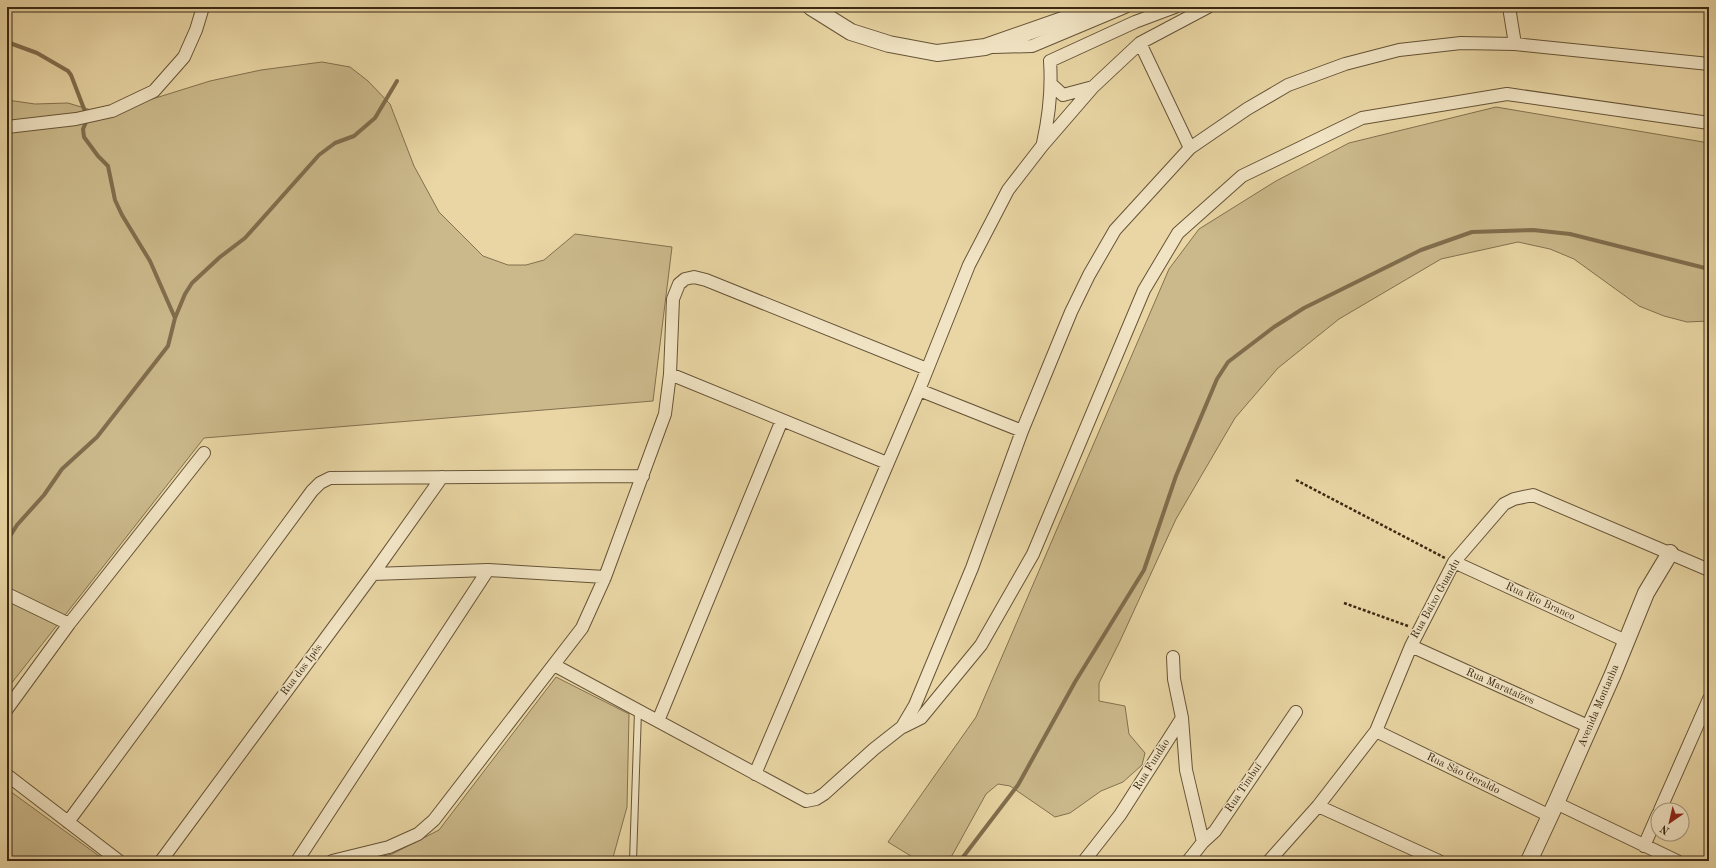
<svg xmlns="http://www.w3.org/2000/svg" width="1716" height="868" viewBox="0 0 1716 868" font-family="'Old Standard TT',serif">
  <rect width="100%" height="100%" fill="#e9d6a4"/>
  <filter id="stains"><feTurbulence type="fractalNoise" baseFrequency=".005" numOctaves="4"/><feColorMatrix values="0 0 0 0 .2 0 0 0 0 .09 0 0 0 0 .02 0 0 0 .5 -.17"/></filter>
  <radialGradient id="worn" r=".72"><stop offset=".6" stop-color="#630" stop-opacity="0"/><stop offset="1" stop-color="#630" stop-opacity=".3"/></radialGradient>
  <path fill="#cbb98b" stroke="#83714f" d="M 322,62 L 350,67 L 368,81 L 390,104 L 414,166 L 439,212 L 483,256 L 508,265 L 526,265 L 544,260 L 575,234 L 672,247 L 653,401 L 204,438 L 7,689 L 7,100 L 35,104 L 68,103 L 91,110 L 117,110 L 210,81 L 261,70 Z
    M 1496,107 L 1709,143 L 1709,321 L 1687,322 L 1664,316 L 1639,306 L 1574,259 L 1550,249 L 1518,242 L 1441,259 L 1339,319 L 1278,368 L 1235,418 L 1176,519 L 1120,641 L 1099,683 L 1099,701 L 1125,706 L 1129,734 L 1145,753 L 1142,765 L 1123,782 L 1101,791 L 1070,813 L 1055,817 L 1010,786 L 998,784 L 986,794 L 949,861 L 919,861 L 888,842 L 976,717 L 1169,269 L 1199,229 L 1276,181 L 1349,143 Z
    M 556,677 L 629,714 L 627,807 L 612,861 L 360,861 L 392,854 L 439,830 Z
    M 7,789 L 106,861 L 7,861 Z"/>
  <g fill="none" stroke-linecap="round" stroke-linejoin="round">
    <path stroke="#806d4d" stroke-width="4" d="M 7,42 L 37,53 L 68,71 L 71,75 L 86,114
      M 87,120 L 83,129 L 84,137 L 98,156 L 108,166 L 115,200 L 122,215 L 150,261 L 175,318
      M 7,541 L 17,525 L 44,495 L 62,469 L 97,437 L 161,355 L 168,346 L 175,318 L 185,294 L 192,283 L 220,257 L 245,238 L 319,155 L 335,143 L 354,136 L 375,118 L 397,81
      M 960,861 L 1018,785 L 1075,682 L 1144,570 L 1176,476 L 1217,379 L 1228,362 L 1274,327 L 1304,308 L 1421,250 L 1472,232 L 1533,230 L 1570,234 L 1709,269"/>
    <defs>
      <path id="service" d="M 633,861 L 638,711"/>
      <path id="minor" d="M 1509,7 L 1515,44
        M 1140,43 L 1190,148
        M 994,47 L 1032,46 L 1125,7
        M 1052,85 L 1063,95 L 1093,87
        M 7,127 L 76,119 L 112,111 L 154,91 L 184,57 L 196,30 L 203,7
        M 1043,143 C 1049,116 1052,89 1050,61 L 1135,22 L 1175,7
        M 670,374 L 887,463
        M 919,390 L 1022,431
        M 1454,562 L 1626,641
        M 373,574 L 488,570 L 605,577
        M 7,594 L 69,624
        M 1411,646 L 1590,727
        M 1173,657 L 1174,679 L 1182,718 L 1186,770 L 1203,842
        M 554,665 L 806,801 L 816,799 L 824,794 L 874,749 L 902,727 L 915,705 L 972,568 L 1022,431 L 1071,312 L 1089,275 L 1115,230 L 1190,148 L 1247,109 L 1288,85 L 1345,64 L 1399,50 L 1461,43 L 1515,44 L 1709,64
        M 7,709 L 69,624 L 204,453
        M 658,721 L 782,420
        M 903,727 L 921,718 L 981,645 L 1033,554 L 1144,290 L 1178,233 L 1242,176 L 1362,118 L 1507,94 L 1709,123
        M 1376,731 L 1550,816
        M 755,774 L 919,390 L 969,265 L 1008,190 L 1042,146 L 1093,87 L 1140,43 L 1208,7
        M 7,775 L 119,861
        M 1556,803 L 1677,861
        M 1318,806 L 1439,861
        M 1660,810 L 1709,699
        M 68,822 L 312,491 L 320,483 L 330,478 L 643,476
        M 1644,846 L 1658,814
        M 161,861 L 373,574 L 442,477
        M 297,861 L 488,570
        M 332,861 L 389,847 L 418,834 L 434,820 L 582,628 L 605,577 L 665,414 L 670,374 L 673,299 L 679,284 L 685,279 L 694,277 L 706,280 L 927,369
        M 1084,861 L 1120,815 L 1182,718
        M 1188,861 L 1203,842 L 1215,831 L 1296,712
        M 1269,861 L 1318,806 L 1376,731 L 1411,646 L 1454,562 L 1504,504 L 1514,499 L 1533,495 L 1709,570"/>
      <path id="tertiary" d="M 811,7 L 851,32 L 889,44 L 937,53 L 985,47 L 1071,17 L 1095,7
        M 1529,861 L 1556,803 L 1613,674 L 1646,593 L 1670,553"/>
    </defs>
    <use href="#service" stroke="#665437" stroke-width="8"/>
    <use href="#minor" stroke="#665437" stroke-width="14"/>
    <use href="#tertiary" stroke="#665437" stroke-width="18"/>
    <path stroke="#3b2913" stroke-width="2.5" stroke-dasharray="3 2" stroke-linecap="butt" d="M 1296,480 L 1445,558
      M 1344,603 L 1408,626"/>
    <use href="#service" stroke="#f1e4c4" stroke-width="6"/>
    <use href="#minor" stroke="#f1e4c4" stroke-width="12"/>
    <use href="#tertiary" stroke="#f1e4c4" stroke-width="16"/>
  </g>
  <g text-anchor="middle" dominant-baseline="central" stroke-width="3" stroke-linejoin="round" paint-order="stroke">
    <g font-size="11" fill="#3b2913" stroke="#f1e4c4">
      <text transform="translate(1436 599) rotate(-61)">Rua Baixo Guandu</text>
      <text transform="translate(1540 602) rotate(25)">Rua Rio Branco</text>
      <text transform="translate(302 670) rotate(-53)">Rua dos Ipês</text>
      <text transform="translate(1500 687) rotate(24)">Rua Marataízes</text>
      <text transform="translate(1599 706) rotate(-67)">Avenida Montanha</text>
      <text transform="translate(1152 765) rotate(-58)">Rua Fundão</text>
      <text transform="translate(1463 774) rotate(26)">Rua São Geraldo</text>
      <text transform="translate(1244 788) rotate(-56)">Rua Timbuí</text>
    </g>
  </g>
  <rect width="1716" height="868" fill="none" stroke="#e9d6a4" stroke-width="24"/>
  <rect x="8" y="8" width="1700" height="852" fill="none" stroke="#3b2913" stroke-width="2"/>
  <rect x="12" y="12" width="1692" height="844" fill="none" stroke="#3b2913"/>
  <g transform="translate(1670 822) rotate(214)"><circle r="19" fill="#f1e4c4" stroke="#a8997d"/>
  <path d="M0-3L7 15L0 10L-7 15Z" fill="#8f2418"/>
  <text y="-6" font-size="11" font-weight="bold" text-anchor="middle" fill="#3b2913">N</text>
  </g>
  <rect width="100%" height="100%" filter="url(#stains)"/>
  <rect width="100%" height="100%" fill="url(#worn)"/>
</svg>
